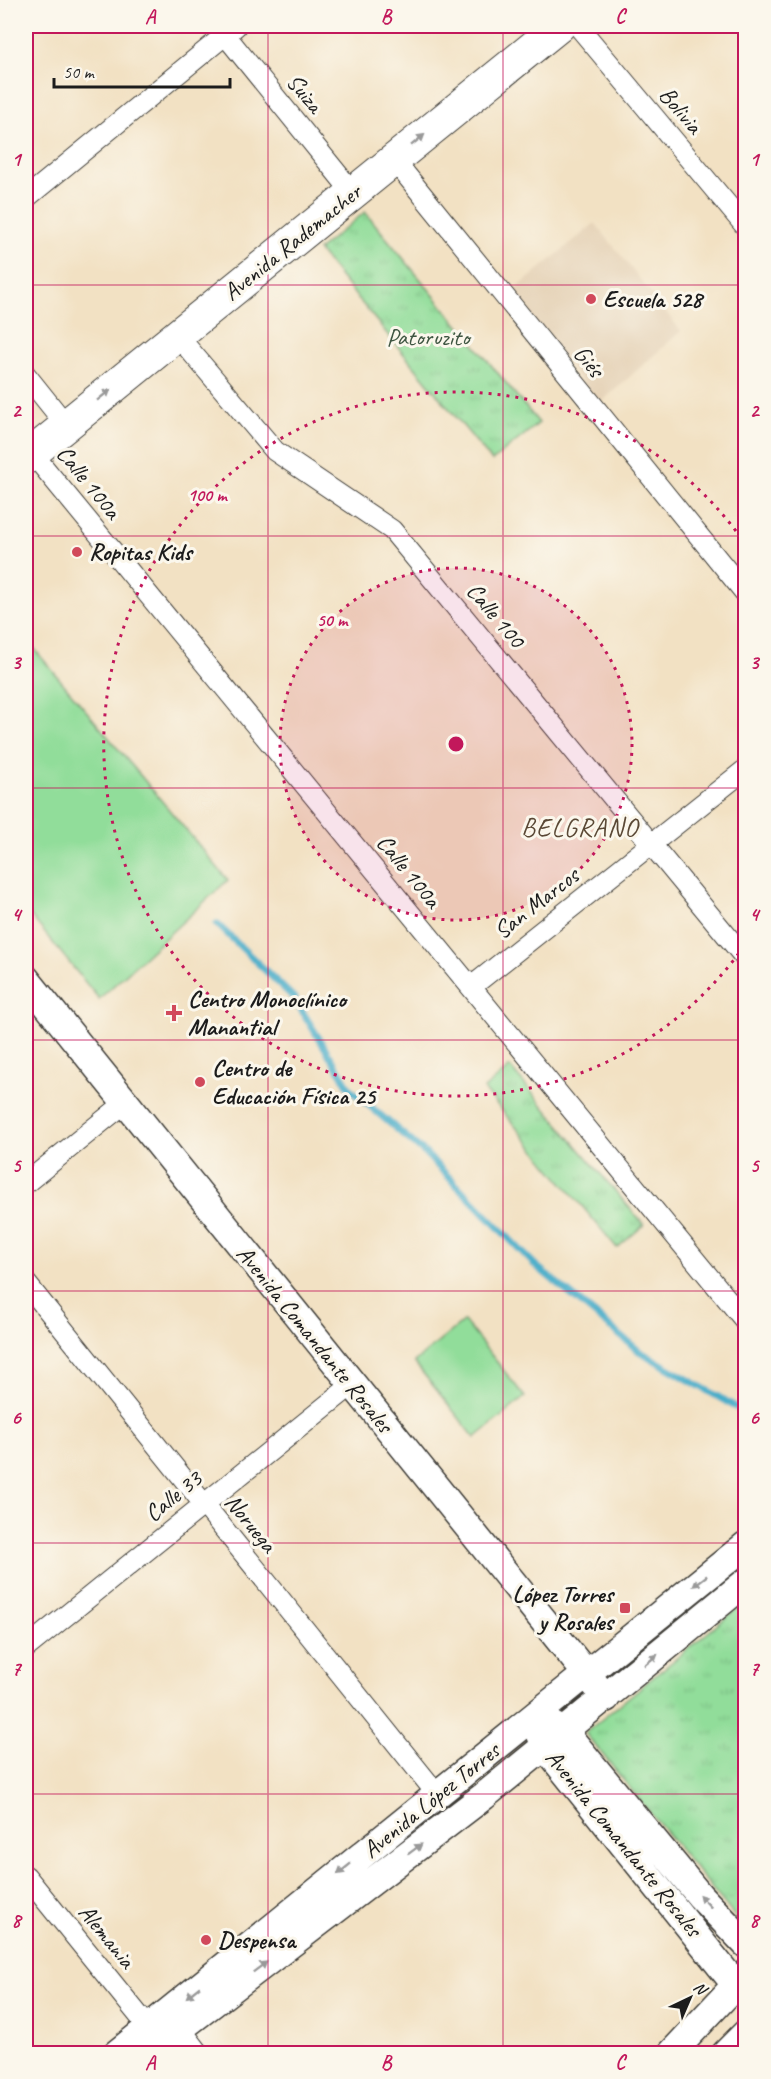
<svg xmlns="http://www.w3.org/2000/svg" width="771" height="2079" viewBox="0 0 771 2079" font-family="Caveat,sans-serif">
  <defs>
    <pattern id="park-tufts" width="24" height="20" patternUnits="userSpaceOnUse" patternTransform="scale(1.5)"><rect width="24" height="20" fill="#91dd9a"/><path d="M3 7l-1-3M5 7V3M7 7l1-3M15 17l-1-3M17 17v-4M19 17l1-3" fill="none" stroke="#7cbd84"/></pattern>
  </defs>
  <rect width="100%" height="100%" fill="#fbf7ec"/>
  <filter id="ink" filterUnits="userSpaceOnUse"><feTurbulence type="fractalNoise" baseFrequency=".0167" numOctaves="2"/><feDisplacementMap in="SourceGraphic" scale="12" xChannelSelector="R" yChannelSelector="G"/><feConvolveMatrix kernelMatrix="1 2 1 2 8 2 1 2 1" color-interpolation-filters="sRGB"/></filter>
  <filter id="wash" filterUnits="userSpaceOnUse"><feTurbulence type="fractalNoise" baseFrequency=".008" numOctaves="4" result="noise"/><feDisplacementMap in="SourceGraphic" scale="24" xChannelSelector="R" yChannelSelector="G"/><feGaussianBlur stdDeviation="1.35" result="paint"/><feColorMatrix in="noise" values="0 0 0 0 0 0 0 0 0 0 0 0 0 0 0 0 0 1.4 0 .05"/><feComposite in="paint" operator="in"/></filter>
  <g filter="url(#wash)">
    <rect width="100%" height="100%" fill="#f2e1c3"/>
    <path fill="#e4d0b4" d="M 595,223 L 681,331 L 599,404 L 512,292 Z"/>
    <path fill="url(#park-tufts)" stroke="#567c5b" stroke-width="1.5" d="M 365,212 L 539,423 L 492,461 L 318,250 Z
      M 510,1067 L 644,1225 L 617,1248 L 484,1089 Z
      M 745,1602 L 745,1929 L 585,1733 Z"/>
    <path fill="#91dd9a" stroke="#567c5b" stroke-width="1.5" d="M 26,639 L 228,880 L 99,999 L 26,910 Z
      M 464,1321 L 525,1397 L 475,1438 L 414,1362 Z"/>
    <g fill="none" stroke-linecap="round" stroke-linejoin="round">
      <path stroke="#4aadc9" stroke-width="7" d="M 217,924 L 294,998 L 351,1090 L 425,1153 L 535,1265 L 639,1351 L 746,1413"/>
    </g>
  </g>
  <g filter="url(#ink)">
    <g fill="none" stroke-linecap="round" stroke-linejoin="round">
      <defs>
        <path id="minor" d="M 218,26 L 353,193
          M 578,26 L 746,227
          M 394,160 L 746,594
          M 26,198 L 236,26
          M 177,335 L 275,451 L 392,530 L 746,959
          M 26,375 L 66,425
          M 32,453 L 746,1322
          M 471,987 L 746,769
          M 26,1183 L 125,1103
          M 26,1283 L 437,1794
          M 26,1648 L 353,1384
          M 26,1876 L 149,2028
          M 180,2028 L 200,2054"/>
        <path id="secondary" d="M 26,979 L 606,1698
          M 550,1724 L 564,1731 L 700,1896 L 746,1944
          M 539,1730 L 545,1747 L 735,1984
          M 116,2054 L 746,1545
          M 147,2054 L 484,1796 L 746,1582
          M 671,2054 L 746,1974
          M 725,2054 L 746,2033"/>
        <path id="primary" d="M 26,458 L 559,26"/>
      </defs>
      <use href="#minor" stroke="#3c3a35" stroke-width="22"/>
      <use href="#secondary" stroke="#3c3a35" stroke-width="30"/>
      <use href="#primary" stroke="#3c3a35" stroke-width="34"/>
      <use href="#minor" stroke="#fff" stroke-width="20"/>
      <use href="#secondary" stroke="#fff" stroke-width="27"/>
      <use href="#primary" stroke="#fff" stroke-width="32"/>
    </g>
    <defs><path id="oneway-solid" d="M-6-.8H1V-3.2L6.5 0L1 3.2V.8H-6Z" transform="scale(1.5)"/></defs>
    <g fill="#999">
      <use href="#oneway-solid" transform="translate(418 140) rotate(-39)"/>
      <use href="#oneway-solid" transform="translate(104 395) rotate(-39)"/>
      <use href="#oneway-solid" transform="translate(700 1581) rotate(142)"/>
      <use href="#oneway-solid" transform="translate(651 1660) rotate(-39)"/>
      <use href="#oneway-solid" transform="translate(415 1849) rotate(-37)"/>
      <use href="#oneway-solid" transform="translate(344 1869) rotate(141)"/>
      <use href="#oneway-solid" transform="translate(705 1901) rotate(-133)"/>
      <use href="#oneway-solid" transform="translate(260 1967) rotate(-37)"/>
      <use href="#oneway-solid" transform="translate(193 1992) rotate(141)"/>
    </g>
  </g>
  <path fill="none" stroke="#c2185b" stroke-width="1.5" stroke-opacity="0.55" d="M 268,26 L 268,2054M 503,26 L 503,2054M 26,285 L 746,285M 26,536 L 746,536M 26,788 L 746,788M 26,1040 L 746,1040M 26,1291 L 746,1291M 26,1543 L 746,1543M 26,1794 L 746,1794"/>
  <circle cx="456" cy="744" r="176" fill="#c2185b" fill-opacity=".12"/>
  <g fill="none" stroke="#c2185b" stroke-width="3" stroke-dasharray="3 6">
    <circle cx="456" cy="744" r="176"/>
    <path d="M744 946A352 352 0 1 1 744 542"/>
  </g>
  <g fill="#d1495b" stroke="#fbf7ec" stroke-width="2">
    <circle cx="591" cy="299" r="6"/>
    <circle cx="77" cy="552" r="6"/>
    <path d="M171 1004h6v6h6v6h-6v6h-6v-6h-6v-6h6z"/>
    <circle cx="200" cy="1082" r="6"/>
    <rect x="619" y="1602" width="12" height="12" rx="3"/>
    <circle cx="206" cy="1940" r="6"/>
  </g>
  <g text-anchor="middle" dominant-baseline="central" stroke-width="6" stroke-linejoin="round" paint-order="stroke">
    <g font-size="24" fill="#1c1c1c" stroke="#fbf7ec">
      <text transform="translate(305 93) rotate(51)">Suiza</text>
      <text transform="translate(681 110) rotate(50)">Bolivia</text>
      <text transform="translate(292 242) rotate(-39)">Avenida Rademacher</text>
      <text transform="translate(589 361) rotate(51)">Giés</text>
      <text transform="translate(89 482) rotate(51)">Calle 100a</text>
      <text transform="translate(496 615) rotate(50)">Calle 100</text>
      <text transform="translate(409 871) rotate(51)">Calle 100a</text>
      <text transform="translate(536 903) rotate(-38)">San Marcos</text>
      <text transform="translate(315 1339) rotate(51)">Avenida Comandante Rosales</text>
      <text transform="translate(173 1496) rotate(-39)">Calle 33</text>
      <text transform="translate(251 1523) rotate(51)">Noruega</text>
      <text transform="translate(431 1800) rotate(-39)">Avenida López Torres</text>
      <text transform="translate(624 1843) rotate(51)">Avenida Comandante Rosales</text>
      <text transform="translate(107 1936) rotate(51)">Alemania</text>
    </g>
    <g font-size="24" font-weight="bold" fill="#1c1c1c" stroke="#fbf7ec" text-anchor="start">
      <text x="603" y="299">Escuela 528</text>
      <text x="89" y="552">Ropitas Kids</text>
      <text x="188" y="999">Centro Monoclínico<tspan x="188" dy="28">Manantial</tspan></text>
      <text x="212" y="1068">Centro de<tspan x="212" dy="28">Educación Física 25</tspan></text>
      <text x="613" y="1594" text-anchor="end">López Torres<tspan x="613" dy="28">y Rosales</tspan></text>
      <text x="218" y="1940">Despensa</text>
    </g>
    <g font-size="24" fill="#3f5642" stroke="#fbf7ec">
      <text x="428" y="337">Patoruzito</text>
    </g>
    <g font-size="26" letter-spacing="1.5" fill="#5a4835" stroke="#fbf7ec">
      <text x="580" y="827">BELGRANO</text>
    </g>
  </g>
  <circle cx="456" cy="744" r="9" fill="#c2185b" stroke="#fbf7ec" stroke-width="3"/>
  <g font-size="18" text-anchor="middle" font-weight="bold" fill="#c2185b" stroke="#fbf7ec" stroke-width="6" stroke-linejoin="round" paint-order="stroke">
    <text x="207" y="501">100 m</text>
    <text x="332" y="626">50 m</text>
  </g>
  <rect width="771" height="2079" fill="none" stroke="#fbf7ec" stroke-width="66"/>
  <g transform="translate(690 1998) rotate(44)" stroke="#fbf7ec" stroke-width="4.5" paint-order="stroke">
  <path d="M0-4.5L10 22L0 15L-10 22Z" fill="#1c1c1c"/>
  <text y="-9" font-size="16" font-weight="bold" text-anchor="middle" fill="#1c1c1c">N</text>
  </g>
  <path d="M54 78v9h176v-9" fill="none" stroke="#1c1c1c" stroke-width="3"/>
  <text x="63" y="78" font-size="18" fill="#1c1c1c" stroke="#fbf7ec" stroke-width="4.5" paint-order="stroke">50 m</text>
  <rect x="33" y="33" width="705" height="2013" fill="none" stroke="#c2185b" stroke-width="2"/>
  <g font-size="20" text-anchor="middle" font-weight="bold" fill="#c2185b">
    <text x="150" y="23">A</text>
    <text x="386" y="23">B</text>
    <text x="620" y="23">C</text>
    <text x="16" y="166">1</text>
    <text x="754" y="166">1</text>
    <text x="16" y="417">2</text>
    <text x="754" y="417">2</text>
    <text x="16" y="669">3</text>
    <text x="754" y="669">3</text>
    <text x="16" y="921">4</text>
    <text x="754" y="921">4</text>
    <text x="16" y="1172">5</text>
    <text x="754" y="1172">5</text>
    <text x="16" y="1424">6</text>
    <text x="754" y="1424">6</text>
    <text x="16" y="1675">7</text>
    <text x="754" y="1675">7</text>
    <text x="16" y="1927">8</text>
    <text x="754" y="1927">8</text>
    <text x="150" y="2069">A</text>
    <text x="386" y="2069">B</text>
    <text x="620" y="2069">C</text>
  </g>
</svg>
